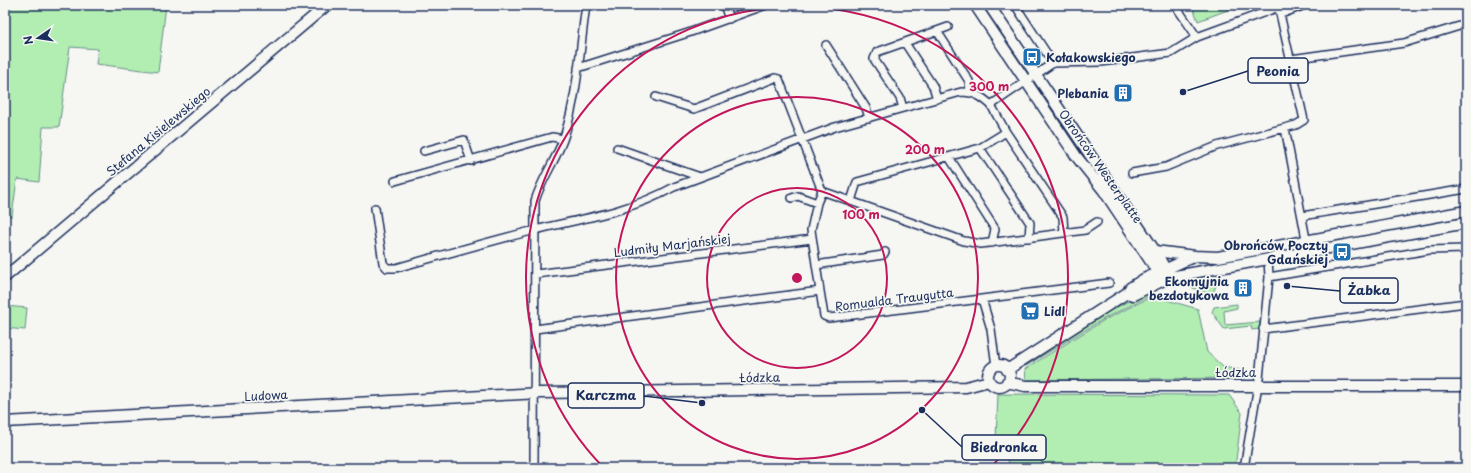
<svg xmlns="http://www.w3.org/2000/svg" width="1471" height="473" viewBox="0 0 1471 473" font-family="'Playpen Sans',sans-serif">
  <rect width="100%" height="100%" fill="#f6f6f2"/>
  <filter id="ink" filterUnits="userSpaceOnUse"><feTurbulence type="fractalNoise" baseFrequency=".025" numOctaves="2"/><feDisplacementMap in="SourceGraphic" scale="8" xChannelSelector="R" yChannelSelector="G"/><feConvolveMatrix kernelMatrix="1 2 1 2 8 2 1 2 1" color-interpolation-filters="sRGB"/></filter>
  <g filter="url(#ink)">
    <path fill="#b2edb2" stroke="#668e88" d="M 5,5 L 166,5 L 158,72 L 96,64 L 98,49 L 70,47 L 59,127 L 43,127 L 39,182 L 17,179 L 12,216 L 5,216 Z
      M 1192,5 L 1235,5 L 1236,7 L 1198,21 Z
      M 1220,276 L 1213,293 L 1210,294 L 1193,288 L 1190,285 L 1193,279 Z
      M 1149,291 L 1149,296 L 1105,318 L 1026,366 L 1022,363 L 1097,317 Z
      M 1153,296 L 1198,309 L 1207,352 L 1223,367 L 1240,370 L 1245,378 L 1026,380 L 1025,369 L 1106,319 Z
      M 1237,304 L 1237,308 L 1224,311 L 1225,325 L 1260,322 L 1259,329 L 1252,330 L 1251,326 L 1224,329 L 1212,312 L 1214,307 Z
      M 5,306 L 27,308 L 25,330 L 5,328 Z
      M 998,394 L 1229,395 L 1242,413 L 1235,468 L 1012,468 L 996,439 Z"/>
    <g fill="none" stroke-linecap="round" stroke-linejoin="round">
      <defs>
        <path id="street" d="M 724,5 L 729,19
          M 1175,5 L 1197,37
          M 1281,14 L 1305,5
          M 937,31 L 969,81 L 970,92
          M 905,43 L 933,86 L 937,99
          M 826,45 L 866,108 L 869,118
          M 1291,59 L 1404,43 L 1466,24
          M 1053,63 L 1101,62 L 1171,53 L 1197,37 L 1279,7
          M 578,68 L 688,33 L 766,5
          M 656,97 L 694,109 L 775,78 L 779,79 L 822,191 L 817,203 L 811,230 L 820,291
          M 903,108 L 900,98 L 874,59 L 877,52 L 948,27
          M 1285,128 L 1306,239
          M 1006,132 L 1063,217 L 1064,233
          M 617,148 L 700,177
          M 980,148 L 1030,223 L 1029,238
          M 424,151 L 464,140 L 471,161
          M 949,157 L 995,229 L 992,243
          M 1132,173 L 1166,167 L 1217,146 L 1296,125 L 1304,120 L 1278,5
          M 395,181 L 552,137 L 563,139
          M 822,191 L 964,241 L 981,244 L 1085,230 L 1097,222
          M 792,198 L 798,196 L 817,203
          M 851,201 L 857,182 L 980,148 L 1006,132 L 991,105
          M 375,208 L 383,263 L 387,268 L 396,268 C 442,255 488,242 535,230 C 584,218 629,212 674,187 L 835,127 L 961,92 C 974,92 981,96 991,105 L 1053,63 L 1015,5
          M 1302,216 L 1466,189
          M 816,265 L 883,255 L 885,252
          M 536,274 L 812,239
          M 1269,277 L 1429,250 L 1466,249
          M 982,299 L 991,329 L 996,366
          M 535,329 L 820,291 L 824,316 L 829,318 L 1109,283
          M 1263,329 L 1466,303
          M 534,468 L 535,201 C 542,177 558,158 565,134 C 578,93 580,47 586,5
          M 1244,468 L 1259,379 L 1269,277 L 1268,258"/>
        <path id="secondary" d="M 975,5 L 1076,156 L 1104,191 L 1151,262 C 1157,269 1161,275 1170,277 L 1466,223
          M 989,5 L 1155,251 L 1170,277 L 1133,295 L 1127,293
          M 1155,251 L 1195,256
          M 5,277 L 327,5
          M988 376a11 11 0 1 1 22 0a11 11 0 1 1-22 0Z
          M 1007,370 L 1127,293 L 1130,288 L 1144,279 L 1195,256 L 1218,257 L 1466,211
          M 1007,382 L 1025,386 L 1466,386
          M 5,422 L 540,393 L 966,387 L 989,381"/>
      </defs>
      <use href="#street" stroke="#1b2f5e" stroke-width="10"/>
      <use href="#secondary" stroke="#1b2f5e" stroke-width="13"/>
      <use href="#street" stroke="#f6f6f2" stroke-width="7"/>
      <use href="#secondary" stroke="#f6f6f2" stroke-width="10"/>
    </g>
  </g>
  <g fill="none" stroke="#c2185b" stroke-width="2">
    <circle cx="797" cy="278" r="90"/>
    <circle cx="797" cy="278" r="181"/>
    <path d="M604 468A271 271 0 1 1 990 468"/>
  </g>
  <defs>
    <symbol id="bus-square" viewBox="-11 -11 22 22"><rect x="-9" y="-9" width="18" height="18" rx="4" fill="#1f6fb2" stroke="#f6f6f2"/><path d="M-5-6H5V4H4V6H2V4H-2V6H-4V4H-5ZM-3.5-4V0h7V-4ZM-3.5 1.2v1.5H-2V1.2ZM2 1.2v1.5H3.5V1.2Z" fill="#fff"/></symbol>
    <symbol id="building-square" viewBox="-11 -11 22 22"><rect x="-9" y="-9" width="18" height="18" rx="4" fill="#1f6fb2" stroke="#f6f6f2"/><path d="M-4-6H4V6H1V3H-1V6H-4ZM-2.5-4.3h1.7v1.8h-1.7ZM.8-4.3h1.7v1.8H.8ZM-2.5-1h1.7V.8h-1.7ZM.8-1h1.7V.8H.8Z" fill="#fff"/></symbol>
    <symbol id="supermarket-square" viewBox="-11 -11 22 22"><rect x="-9" y="-9" width="18" height="18" rx="4" fill="#1f6fb2" stroke="#f6f6f2"/><path d="M-6-5.5h2.5l.6 2H6L4.5 2H-2.5L-4.4-4H-6ZM-1.5 3.2a1.3 1.3 0 1 0 .1 0ZM3 3.2a1.3 1.3 0 1 0 .1 0Z" fill="#fff"/></symbol>
  </defs>
  <g fill-rule="evenodd">
    <use href="#bus-square" x="1021" y="46" width="22" height="22"/>
    <use href="#building-square" x="1112" y="82" width="22" height="22"/>
    <use href="#bus-square" x="1331" y="241" width="22" height="22"/>
    <use href="#building-square" x="1232" y="277" width="22" height="22"/>
    <use href="#supermarket-square" x="1019" y="300" width="22" height="22"/>
  </g>
  <g text-anchor="middle" dominant-baseline="central" stroke-width="3.5" stroke-linejoin="round" paint-order="stroke">
    <g font-size="12" font-weight="bold" fill="#1b2f5e" stroke="#f6f6f2" text-anchor="end">
      <text x="1046" y="57" text-anchor="start">Kołakowskiego</text>
      <text x="1109" y="93">Plebania</text>
      <text x="1328" y="245">Obrońców Poczty<tspan x="1328" dy="14">Gdańskiej</tspan></text>
      <text x="1229" y="281">Ekomyjnia<tspan x="1229" dy="14">bezdotykowa</tspan></text>
      <text x="1044" y="311" text-anchor="start">Lidl</text>
    </g>
    <g font-size="12" fill="#1b2f5e" stroke="#f6f6f2">
      <text transform="translate(158 131) rotate(-40)">Stefana Kisielewskiego</text>
      <text transform="translate(1101 166) rotate(55)">Obrońców Westerplatte</text>
      <text transform="translate(672 245) rotate(-7)">Ludmiły Marjańskiej</text>
      <text transform="translate(894 299) rotate(-7)">Romualda Traugutta</text>
      <text x="1236" y="372">Łódzka</text>
      <text transform="translate(760 377) rotate(-1)">Łódzka</text>
      <text transform="translate(266 395) rotate(-3)">Ludowa</text>
    </g>
  </g>
  <circle cx="797" cy="278" r="6" fill="#c2185b" stroke="#f6f6f2" stroke-width="2"/>
  <g font-size="12" text-anchor="middle" font-weight="bold" fill="#c2185b" stroke="#f6f6f2" stroke-width="3.5" stroke-linejoin="round" paint-order="stroke">
    <text x="989" y="91">300 m</text>
    <text x="925" y="154">200 m</text>
    <text x="861" y="219">100 m</text>
  </g>
  <path fill="none" stroke="#1b2f5e" stroke-width="1.5" d="M1183 92L1248 71M1287 286L1340 291M702 403L644 396M922 410L962 447"/>
  <g fill="#1b2f5e" stroke="#f6f6f2" stroke-width="1.5">
    <circle cx="1183" cy="92" r="4"/>
    <circle cx="1287" cy="286" r="4"/>
    <circle cx="702" cy="403" r="4"/>
    <circle cx="922" cy="410" r="4"/>
  </g>
  <g fill="#f6f6f2" stroke="#1b2f5e" stroke-width="1.5">
    <rect x="1248" y="58" width="60" height="25" rx="4"/>
    <rect x="1340" y="278" width="58" height="25" rx="4"/>
    <rect x="568" y="383" width="76" height="25" rx="4"/>
    <rect x="962" y="435" width="84" height="25" rx="4"/>
  </g>
  <g font-size="13" text-anchor="middle" font-weight="bold" fill="#1b2f5e">
    <text x="1278" y="76">Peonia</text>
    <text x="1369" y="295">Żabka</text>
    <text x="606" y="400">Karczma</text>
    <text x="1004" y="452">Biedronka</text>
  </g>
  <rect width="1471" height="473" fill="none" stroke="#f6f6f2" stroke-width="20"/>
  <rect x="10" y="10" width="1451" height="453" fill="none" stroke="#1b2f5e" stroke-width="1.5" filter="url(#ink)"/>
  <g transform="translate(38 38) rotate(257)" stroke="#f6f6f2" stroke-width="3" paint-order="stroke">
  <path d="M0-3L7 15L0 10L-7 15Z" fill="#1b2f5e"/>
  <text y="-6" font-size="11" font-weight="bold" text-anchor="middle" fill="#1b2f5e">N</text>
  </g>
</svg>
